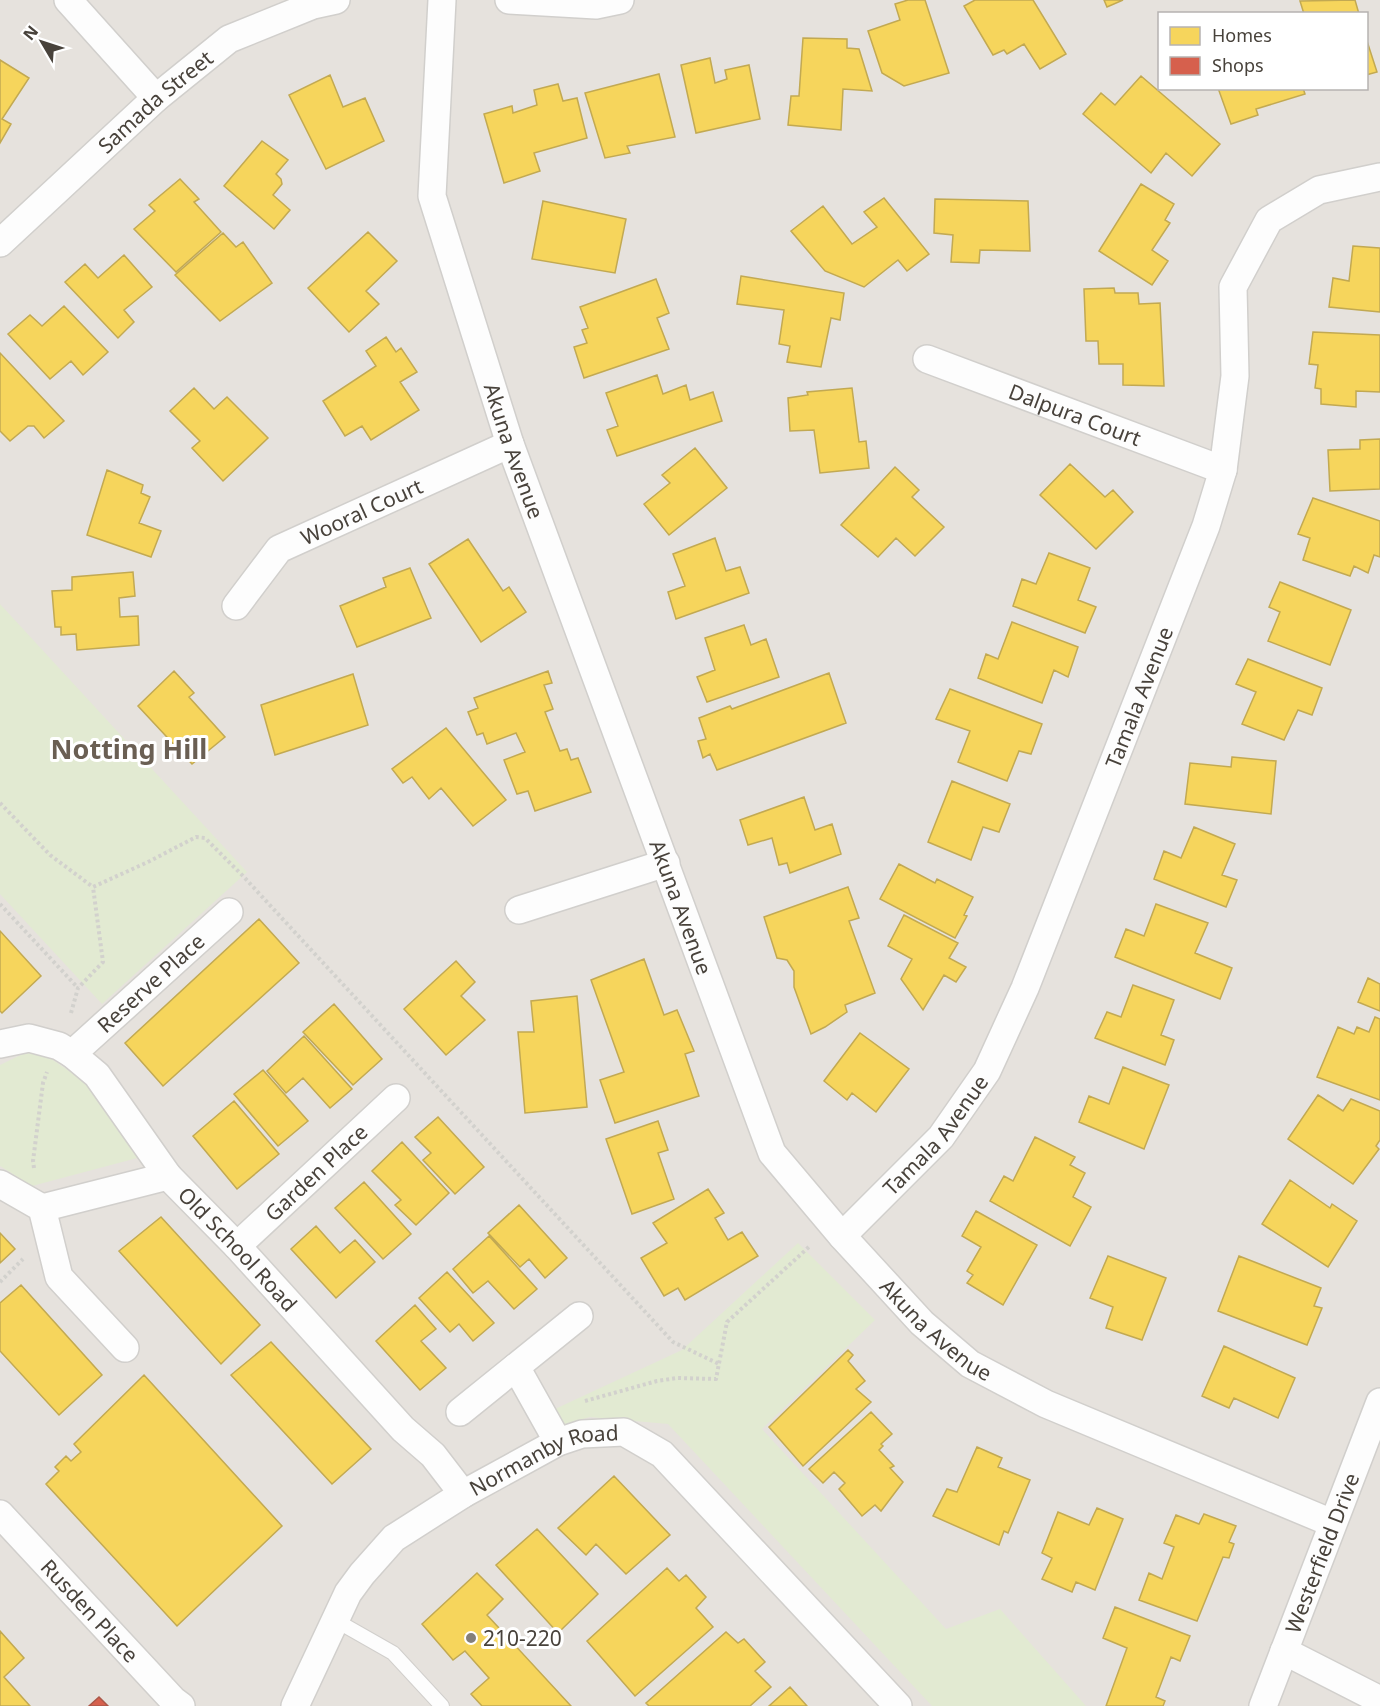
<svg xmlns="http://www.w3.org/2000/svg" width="1380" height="1706" viewBox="0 0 1380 1706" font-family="'Noto Sans',sans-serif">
  <rect width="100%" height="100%" fill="#f3f1ef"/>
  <path fill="#e6e2dd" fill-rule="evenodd" d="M 0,0 L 1380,0 L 1380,1706 L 0,1706 ZM 1160,14 L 1366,14 L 1366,88 L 1160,88 Z"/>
  <path fill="#e2ead2" d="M 0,604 L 247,872 L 102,1004 L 0,894 Z
    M 35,1048 L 90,1085 L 141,1157 L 32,1186 L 0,1166 L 0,1065 Z
    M 798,1243 L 875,1320 L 762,1429 L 946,1629 L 1000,1609 L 1086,1706 L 932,1706 L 668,1424 L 590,1417 L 563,1425 L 555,1409 L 682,1350 Z"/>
  <path fill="#f6d55c" stroke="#c2a952" stroke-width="1.5" d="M 908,0 L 925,0 L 949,73 L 904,86 L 882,73 L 868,31 L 900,20 L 895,4 Z
    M 975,0 L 1033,0 L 1066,54 L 1040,69 L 1024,44 L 1007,54 L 1004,50 L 993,55 L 964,6 Z
    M 1104,0 L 1123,0 L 1107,7 Z
    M 1355,0 L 1359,14 L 1304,14 L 1300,1 Z
    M 803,38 L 847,39 L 847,48 L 859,49 L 872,91 L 843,89 L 841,130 L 788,125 L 791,96 L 799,96 Z
    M 1366,38 L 1377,72 L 1366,75 Z
    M 710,58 L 715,83 L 727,79 L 725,70 L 749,65 L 760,119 L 696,133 L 681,65 Z
    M 0,60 L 29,78 L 2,119 L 11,124 L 0,143 Z
    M 659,74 L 675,137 L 627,146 L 630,153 L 605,158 L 585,93 Z
    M 330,75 L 343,107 L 365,98 L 384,141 L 326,169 L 289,95 Z
    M 1141,76 L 1220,144 L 1192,176 L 1166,153 L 1151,173 L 1083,114 L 1101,93 L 1115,105 Z
    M 558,84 L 563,101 L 577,98 L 587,138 L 534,153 L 540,171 L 504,183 L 484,114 L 512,106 L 513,113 L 537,105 L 534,90 Z
    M 1218,88 L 1303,88 L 1305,94 L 1256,109 L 1258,115 L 1231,124 Z
    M 262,141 L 288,160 L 276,174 L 281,179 L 282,184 L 273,195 L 290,210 L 274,229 L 224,186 Z
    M 180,179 L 199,199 L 194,202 L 221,232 L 176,272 L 134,229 L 155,211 L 149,205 Z
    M 1141,184 L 1174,204 L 1165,220 L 1170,223 L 1152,250 L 1168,261 L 1152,285 L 1099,251 Z
    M 884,198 L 929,254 L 907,271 L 898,260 L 864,287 L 825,271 L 791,231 L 823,206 L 852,244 L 877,227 L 864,212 Z
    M 935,199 L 1028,201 L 1030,251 L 980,250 L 979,263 L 951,262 L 953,235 L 934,233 Z
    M 543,201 L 626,219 L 615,273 L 532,259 Z
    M 368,232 L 397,261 L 366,291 L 379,304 L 349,332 L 308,288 Z
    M 223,233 L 236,247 L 243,242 L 272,283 L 220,321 L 175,275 Z
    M 1353,246 L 1380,248 L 1380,312 L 1329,307 L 1333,278 L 1349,281 Z
    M 124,255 L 152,287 L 124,310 L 134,322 L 118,338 L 65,282 L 85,264 L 98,278 Z
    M 741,276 L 844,293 L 840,320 L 831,318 L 821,367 L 787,362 L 790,346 L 779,344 L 784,310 L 737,304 Z
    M 656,279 L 669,313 L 657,318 L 669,349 L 584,378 L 574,347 L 587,343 L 582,330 L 588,328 L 580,307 Z
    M 1114,288 L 1115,293 L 1138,293 L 1139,304 L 1160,303 L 1164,386 L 1123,385 L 1123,364 L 1099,364 L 1098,341 L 1086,341 L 1084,289 Z
    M 64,306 L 108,352 L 83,375 L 71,361 L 50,379 L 8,334 L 30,315 L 42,326 Z
    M 1313,332 L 1380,335 L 1380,392 L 1356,391 L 1356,407 L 1321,404 L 1321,389 L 1315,388 L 1318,365 L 1309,364 Z
    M 386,337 L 396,352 L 401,348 L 417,372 L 400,382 L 419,410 L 371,440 L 362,426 L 345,436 L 323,401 L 376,366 L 366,351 Z
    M 0,353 L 64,421 L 44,438 L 34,426 L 28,426 L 10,441 L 0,431 Z
    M 657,375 L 663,394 L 686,385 L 690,400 L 713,392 L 722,421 L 617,456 L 607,430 L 618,426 L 606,393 Z
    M 194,388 L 214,409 L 227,397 L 268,438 L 223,481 L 192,448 L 200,441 L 170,411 Z
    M 852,388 L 859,442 L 866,441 L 869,468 L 820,473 L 814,430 L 790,431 L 788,398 L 808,395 L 807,392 Z
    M 1380,439 L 1380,489 L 1330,491 L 1328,450 L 1360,449 L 1360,440 Z
    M 695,448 L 727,488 L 669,535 L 644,504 L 670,483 L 662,475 Z
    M 1070,464 L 1105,497 L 1113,490 L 1133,512 L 1096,549 L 1040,495 Z
    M 895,467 L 919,490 L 912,497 L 944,527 L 915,556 L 896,538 L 878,557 L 841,525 Z
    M 107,470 L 143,485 L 141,493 L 150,497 L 139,523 L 161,531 L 151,557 L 87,535 Z
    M 1313,498 L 1380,521 L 1380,557 L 1374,555 L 1368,573 L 1354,566 L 1350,576 L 1303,560 L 1310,538 L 1298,534 Z
    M 715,538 L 726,571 L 740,567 L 749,593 L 676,619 L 668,592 L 685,586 L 673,554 Z
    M 468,539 L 503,591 L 509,587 L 526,612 L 481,642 L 429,564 Z
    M 1049,553 L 1090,568 L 1078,600 L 1096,607 L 1085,633 L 1013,606 L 1022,579 L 1036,584 Z
    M 410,568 L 431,618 L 357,647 L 340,606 L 386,587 L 383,578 Z
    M 133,572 L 135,596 L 119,598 L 120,617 L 138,616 L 139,645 L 77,650 L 76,634 L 61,635 L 61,627 L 55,627 L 52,591 L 72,590 L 72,577 Z
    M 1280,582 L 1351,610 L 1330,665 L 1268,641 L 1280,612 L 1269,607 Z
    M 1012,622 L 1078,647 L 1068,677 L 1054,670 L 1042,703 L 978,678 L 986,654 L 998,659 Z
    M 744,625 L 751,645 L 766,639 L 779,677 L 707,702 L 697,677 L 715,670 L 705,638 Z
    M 1248,659 L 1322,688 L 1312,715 L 1298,710 L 1284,740 L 1242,724 L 1256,692 L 1236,684 Z
    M 174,671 L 194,693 L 189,697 L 225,737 L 192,764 L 138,706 Z
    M 548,671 L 552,683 L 544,685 L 553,709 L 545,712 L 560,751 L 567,749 L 571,760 L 578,758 L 591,792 L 535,811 L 528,791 L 517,794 L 504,760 L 525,752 L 516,733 L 487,744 L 483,733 L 477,735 L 468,712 L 478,708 L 474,698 Z
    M 829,673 L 846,723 L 717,770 L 710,754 L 703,758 L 698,741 L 706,739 L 699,718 L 730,706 L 732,709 Z
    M 353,674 L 368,725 L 275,755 L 261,705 Z
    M 950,689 L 1042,724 L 1031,754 L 1019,751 L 1007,781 L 958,762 L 970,731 L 936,719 Z
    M 446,728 L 506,800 L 473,826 L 441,788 L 429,799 L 412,777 L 403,783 L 392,769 Z
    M 1232,757 L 1276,761 L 1271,814 L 1185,804 L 1190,763 L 1231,767 Z
    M 952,781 L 1010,804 L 999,832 L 983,827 L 971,860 L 928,842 Z
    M 804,797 L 815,830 L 832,824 L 841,854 L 790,873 L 787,863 L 779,865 L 772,838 L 748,845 L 740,820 Z
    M 1194,827 L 1235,844 L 1222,875 L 1237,880 L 1226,907 L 1154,879 L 1164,851 L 1181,858 Z
    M 899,864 L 935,883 L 937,879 L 973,897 L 964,915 L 967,916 L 955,938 L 880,899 Z
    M 848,887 L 859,918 L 849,921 L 875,993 L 845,1005 L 847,1012 L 825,1027 L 811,1034 L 794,987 L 794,971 L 787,960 L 777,958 L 764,917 Z
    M 1156,904 L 1208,923 L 1195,953 L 1232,968 L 1220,999 L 1115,957 L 1126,929 L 1144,936 Z
    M 904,915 L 958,943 L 949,958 L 966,967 L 956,982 L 944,975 L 923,1010 L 901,979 L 912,959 L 888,946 Z
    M 259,919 L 299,963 L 163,1086 L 125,1043 Z
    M 0,931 L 41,976 L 2,1013 L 0,1011 Z
    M 644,959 L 664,1015 L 677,1010 L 694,1051 L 685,1054 L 699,1096 L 615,1123 L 600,1080 L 624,1072 L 591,980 Z
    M 456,961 L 475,982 L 461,996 L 485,1020 L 446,1055 L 404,1009 Z
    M 1368,978 L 1380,984 L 1380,1011 L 1358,1002 Z
    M 1133,985 L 1174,1000 L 1161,1035 L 1174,1040 L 1165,1065 L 1095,1038 L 1107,1012 L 1121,1017 Z
    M 577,996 L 587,1107 L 525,1113 L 518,1032 L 534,1032 L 531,1001 Z
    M 334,1004 L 382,1059 L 353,1085 L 303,1032 Z
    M 1375,1017 L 1380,1019 L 1380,1100 L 1317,1077 L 1338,1027 L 1354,1034 L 1357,1027 L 1369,1032 Z
    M 860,1033 L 909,1069 L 876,1112 L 852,1093 L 847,1100 L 824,1081 Z
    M 304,1036 L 352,1089 L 330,1108 L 303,1078 L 286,1093 L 267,1071 Z
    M 1123,1067 L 1169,1085 L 1144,1149 L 1079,1122 L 1089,1096 L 1109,1104 Z
    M 263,1070 L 308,1121 L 278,1146 L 234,1094 Z
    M 1318,1095 L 1343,1111 L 1351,1099 L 1380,1111 L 1380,1140 L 1376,1146 L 1379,1149 L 1353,1184 L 1288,1139 Z
    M 234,1101 L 279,1154 L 237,1189 L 193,1136 Z
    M 438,1117 L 484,1167 L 455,1194 L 423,1160 L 431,1153 L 415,1137 Z
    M 658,1121 L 668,1150 L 658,1153 L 674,1199 L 632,1214 L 606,1139 Z
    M 1035,1137 L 1075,1157 L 1070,1165 L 1085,1173 L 1073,1197 L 1091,1207 L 1070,1246 L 990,1201 L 1004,1176 L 1013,1181 Z
    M 402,1142 L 449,1193 L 416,1225 L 395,1205 L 401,1200 L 372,1171 Z
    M 1290,1180 L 1330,1208 L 1332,1204 L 1357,1221 L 1328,1267 L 1262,1224 Z
    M 364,1182 L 411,1234 L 383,1259 L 335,1208 Z
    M 708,1189 L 724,1213 L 715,1218 L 728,1240 L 742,1232 L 758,1256 L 685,1300 L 678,1288 L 664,1296 L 641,1258 L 667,1243 L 653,1223 Z
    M 519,1205 L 567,1258 L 545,1278 L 529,1259 L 520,1267 L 488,1233 Z
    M 976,1211 L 1037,1245 L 1003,1305 L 967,1283 L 973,1275 L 967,1271 L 981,1247 L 962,1236 Z
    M 161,1217 L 260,1325 L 221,1364 L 119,1251 Z
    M 316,1226 L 340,1253 L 355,1240 L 375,1262 L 336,1298 L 291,1249 Z
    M 0,1233 L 15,1249 L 0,1263 Z
    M 489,1236 L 537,1289 L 514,1309 L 488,1281 L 473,1293 L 453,1269 Z
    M 1108,1256 L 1166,1278 L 1142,1340 L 1106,1328 L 1113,1307 L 1090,1298 Z
    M 1239,1256 L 1321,1288 L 1314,1306 L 1322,1308 L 1307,1345 L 1218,1311 Z
    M 447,1272 L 494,1323 L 473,1341 L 459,1324 L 450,1332 L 419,1298 Z
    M 21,1285 L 102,1375 L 59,1415 L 0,1351 L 0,1303 Z
    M 415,1305 L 436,1329 L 421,1341 L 446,1368 L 420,1390 L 376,1341 Z
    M 271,1342 L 371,1449 L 332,1484 L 231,1375 Z
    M 1224,1346 L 1295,1378 L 1278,1418 L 1234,1398 L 1229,1408 L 1202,1396 Z
    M 848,1350 L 853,1355 L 848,1361 L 865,1381 L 856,1389 L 871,1402 L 803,1466 L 769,1427 Z
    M 144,1375 L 282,1526 L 177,1626 L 46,1484 L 59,1471 L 55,1467 L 66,1456 L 71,1461 L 81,1452 L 74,1444 Z
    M 871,1412 L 892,1434 L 881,1444 L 883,1446 L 879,1450 L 894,1466 L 890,1468 L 903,1482 L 881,1511 L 875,1505 L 862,1516 L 839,1489 L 845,1483 L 834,1472 L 823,1483 L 809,1469 Z
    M 977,1447 L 1002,1458 L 998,1467 L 1030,1480 L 1008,1533 L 1004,1531 L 999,1545 L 933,1516 L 947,1489 L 957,1492 Z
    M 614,1476 L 670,1535 L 626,1574 L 596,1544 L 586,1555 L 558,1528 Z
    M 1097,1508 L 1123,1519 L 1095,1590 L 1076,1582 L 1072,1592 L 1042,1579 L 1052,1558 L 1042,1553 L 1058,1512 L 1089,1525 Z
    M 1204,1514 L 1236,1526 L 1229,1542 L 1234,1544 L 1229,1558 L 1223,1557 L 1197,1621 L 1139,1600 L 1149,1573 L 1162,1579 L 1174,1547 L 1164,1543 L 1176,1515 L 1199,1524 Z
    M 537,1529 L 598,1594 L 558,1633 L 496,1565 Z
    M 667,1568 L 679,1581 L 686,1575 L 706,1597 L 696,1608 L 713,1627 L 635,1696 L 587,1641 Z
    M 477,1573 L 503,1599 L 487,1615 L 571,1706 L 482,1706 L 471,1694 L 489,1678 L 465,1651 L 453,1660 L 422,1624 Z
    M 1115,1607 L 1190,1636 L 1180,1661 L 1171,1657 L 1156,1697 L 1165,1701 L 1163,1706 L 1106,1706 L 1127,1648 L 1103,1638 Z
    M 0,1631 L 24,1658 L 4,1677 L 30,1706 L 0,1706 Z
    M 726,1632 L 738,1643 L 744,1639 L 765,1662 L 755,1671 L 771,1687 L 750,1706 L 649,1706 L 646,1703 Z
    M 790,1687 L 807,1706 L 769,1706 Z"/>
  <path fill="#d6604d" stroke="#ab5748" stroke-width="1.5" d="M 99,1697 L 108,1706 L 89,1706 Z"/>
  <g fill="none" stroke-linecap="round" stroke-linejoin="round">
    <defs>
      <path id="service" d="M 335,1620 L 393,1653 L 442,1706"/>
      <g id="minor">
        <path d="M 68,0 L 156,98"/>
        <path id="s1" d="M 442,0 L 432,196 L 510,444 L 772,1153 L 842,1236 L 922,1323 L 970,1364 L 1046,1404 L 1332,1523"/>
        <path d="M 509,0 L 596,5 L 620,0"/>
        <path id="s2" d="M 0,243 L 156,98 L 229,39 L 313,5 L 336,0"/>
        <path id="s3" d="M 927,359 L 1223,470"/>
        <path id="s4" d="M 236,606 L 279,549 L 510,444"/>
        <path d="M 519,910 L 666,863"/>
        <path id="s5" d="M 0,1044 L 29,1038 L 59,1046 L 72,1054 L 97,1075 L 168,1176 L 237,1246 L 403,1429 L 433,1455 L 463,1494"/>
        <path id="s6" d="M 72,1054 L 229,912"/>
        <path d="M 0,1184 L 42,1208 L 59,1277 L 125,1348"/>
        <path d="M 42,1208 L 168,1176"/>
        <path id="s7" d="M 842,1236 L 941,1137 L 987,1071 L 1025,988 L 1206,526 L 1223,470 L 1235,376 L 1233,287 L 1269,220 L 1319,190 L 1380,177"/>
        <path id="s8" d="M 237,1246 L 396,1098"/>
        <path d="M 516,1367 L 558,1442"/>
        <path d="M 460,1412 L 579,1316"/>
        <path id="s9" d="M 0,1514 L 173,1700 L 181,1706"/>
        <path d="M 1284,1651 L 1380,1700"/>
        <path id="s10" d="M 295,1706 L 348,1593 L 362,1574 L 394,1538 L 463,1494 L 558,1442 L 582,1434 L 624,1432 L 662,1454 L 898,1706"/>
        <path id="s11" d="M 1263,1706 L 1380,1402"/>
      </g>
    </defs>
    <use href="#service" stroke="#d1cfcc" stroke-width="16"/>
    <use href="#minor" stroke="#d1cfcc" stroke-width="30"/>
    <path stroke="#d2d1cd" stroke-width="4" stroke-dasharray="3 3" stroke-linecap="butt" d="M 0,803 L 50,855 L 93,887 L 150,861 L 196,837 L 205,838 L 243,876 L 673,1342 L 719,1364
      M 0,904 L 78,988
      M 71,1013 L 78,988 L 103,962 L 93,887
      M 34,1168 L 33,1161 L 43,1083 L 47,1072
      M 0,1282 L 23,1259
      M 585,1401 L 657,1381 L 677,1378 L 716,1379 L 727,1322 L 810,1246"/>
    <use href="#service" stroke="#fdfdfd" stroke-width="14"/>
    <use href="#minor" stroke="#fdfdfd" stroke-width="27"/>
  </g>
  <circle fill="#847f7a" stroke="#fff" stroke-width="2" cx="471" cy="1638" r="6"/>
  <g text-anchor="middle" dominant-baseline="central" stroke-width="6" stroke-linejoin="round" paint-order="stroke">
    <g font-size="21" fill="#48423b" stroke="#fff">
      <text stroke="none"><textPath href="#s2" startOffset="210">Samada Street</textPath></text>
      <text stroke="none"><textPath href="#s3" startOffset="158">Dalpura Court</textPath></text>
      <text stroke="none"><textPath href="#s1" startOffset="464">Akuna Avenue</textPath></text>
      <text stroke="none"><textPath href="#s4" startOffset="162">Wooral Court</textPath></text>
      <text stroke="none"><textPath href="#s7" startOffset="624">Tamala Avenue</textPath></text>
      <text stroke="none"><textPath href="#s1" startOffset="950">Akuna Avenue</textPath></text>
      <text stroke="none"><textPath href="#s6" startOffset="106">Reserve Place</textPath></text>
      <text stroke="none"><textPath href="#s7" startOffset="138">Tamala Avenue</textPath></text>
      <text stroke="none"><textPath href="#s8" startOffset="108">Garden Place</textPath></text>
      <text stroke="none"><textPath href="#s5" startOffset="333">Old School Road</textPath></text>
      <text stroke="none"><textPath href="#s1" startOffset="1454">Akuna Avenue</textPath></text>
      <text stroke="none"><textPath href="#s10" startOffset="368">Normanby Road</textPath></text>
      <text stroke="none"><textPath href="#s11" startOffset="164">Westerfield Drive</textPath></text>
      <text stroke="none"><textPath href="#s9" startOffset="132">Rusden Place</textPath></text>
    </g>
    <g font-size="21" fill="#48423b" stroke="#fff" text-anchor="start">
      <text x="483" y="1638">210-220</text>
    </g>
    <g font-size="27" font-weight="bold" fill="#6a5f53" stroke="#fff">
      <text x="129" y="748">Notting Hill</text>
    </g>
  </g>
  <rect x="1158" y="12" width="210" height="78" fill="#ffffff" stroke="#b6b3b1" stroke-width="1.5"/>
  <rect x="1170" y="27" width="30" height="18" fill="#f6d55c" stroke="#b6b3b1" stroke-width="1.5"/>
  <text x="1212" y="42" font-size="18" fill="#48423b">Homes</text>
  <rect x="1170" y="57" width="30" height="18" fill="#d6604d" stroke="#b6b3b1" stroke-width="1.5"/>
  <text x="1212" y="72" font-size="18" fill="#48423b">Shops</text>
  <g transform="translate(42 42) rotate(309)" stroke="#ffffff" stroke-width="4.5" paint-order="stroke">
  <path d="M0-4.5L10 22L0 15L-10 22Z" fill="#48423b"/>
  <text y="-9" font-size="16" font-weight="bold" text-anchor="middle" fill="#48423b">N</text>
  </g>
</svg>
